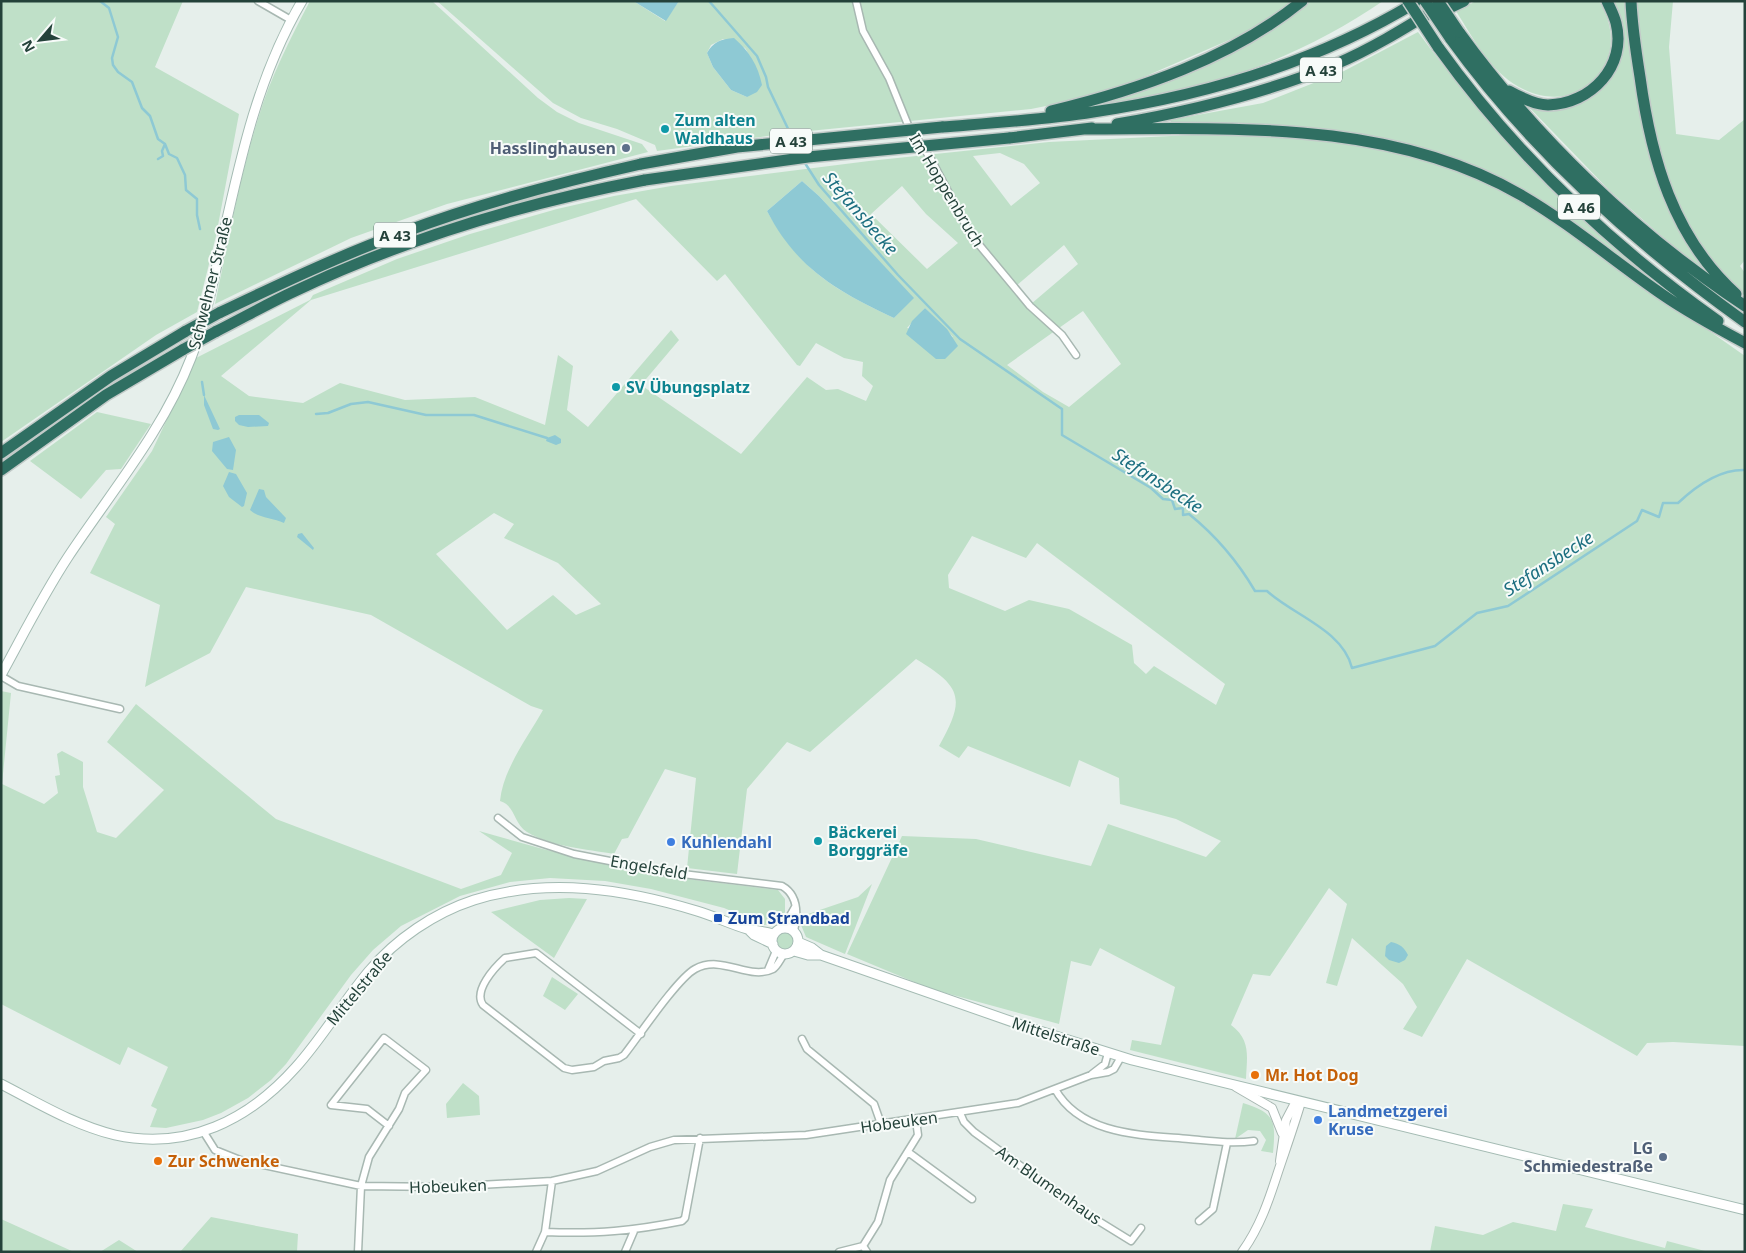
<svg xmlns="http://www.w3.org/2000/svg" width="1746" height="1253" viewBox="0 0 1746 1253" font-family="'Noto Sans',sans-serif">
  <rect width="100%" height="100%" fill="#e6efeb"/>
  <path fill="#bfe0c8" fill-rule="evenodd" d="M 1,1 L 183,1 L 155,67 L 239,114 L 216,236 L 197,312 L 156,335 L 1,442 Z
    M 310,1 L 432,1 L 538,98 L 557,112 L 579,123 L 642,144 L 648,152 L 447,204 L 351,238 L 215,304 C 228,243 239,179 258,119 C 270,78 290,39 310,1 Z
    M 437,1 L 635,2 L 665,21 L 679,1 L 853,1 L 853,5 L 857,1 L 1291,1 L 1283,9 L 1243,34 L 1130,83 L 1076,100 L 1031,109 L 789,133 L 657,151 L 655,145 L 617,129 L 581,118 L 553,103 ZM 723,39 L 745,48 L 751,58 L 747,97 L 731,90 L 713,67 L 707,53 L 711,45 Z
    M 1310,1 L 1383,1 C 1313,49 1230,83 1146,99 C 1122,104 1098,106 1074,109 L 1221,57 L 1281,25 Z
    M 1476,1 L 1599,1 C 1636,60 1580,121 1519,87 C 1490,71 1473,38 1456,11 Z
    M 1612,1 L 1627,1 C 1636,75 1638,154 1674,221 C 1685,240 1700,259 1713,278 L 1711,279 L 1610,191 L 1523,101 L 1551,107 L 1613,72 Z
    M 1637,1 L 1673,1 L 1669,47 L 1676,134 L 1719,140 L 1745,119 L 1745,260 L 1740,266 L 1745,273 L 1745,296 C 1725,277 1703,253 1689,229 C 1651,164 1640,76 1637,1 Z
    M 1418,32 C 1489,129 1572,216 1666,290 L 1659,288 L 1576,224 L 1533,196 L 1415,147 L 1173,126 L 1170,120 L 1263,103 L 1344,71 Z
    M 1212,134 L 1277,134 L 1342,140 L 1449,167 L 1491,185 L 1530,205 L 1745,356 L 1745,1046 L 1673,1042 L 1647,1043 L 1637,1056 L 1467,959 L 1422,1037 L 1403,1029 L 1417,1007 L 1403,984 L 1352,938 L 1337,986 L 1326,983 L 1347,904 L 1329,888 L 1270,976 L 1253,974 L 1231,1025 C 1251,1040 1247,1056 1246,1079 L 1130,1050 L 1132,1040 L 1161,1045 L 1175,987 L 1100,948 L 1091,966 L 1071,961 L 1059,1024 L 931,989 L 847,954 L 902,836 L 976,839 L 1091,866 L 1108,824 L 1206,857 L 1221,841 L 1176,819 L 1120,804 L 1119,778 L 1079,760 L 1070,787 L 968,746 L 959,758 L 939,746 C 966,698 962,687 916,659 L 810,752 L 787,742 L 747,789 L 737,874 L 687,868 L 696,778 L 665,769 L 628,838 L 622,839 L 614,854 C 586,849 552,847 527,832 C 513,823 516,806 500,801 C 503,769 528,737 543,710 L 531,706 L 371,615 L 246,587 L 210,653 L 145,687 L 160,605 L 90,573 L 115,524 L 106,517 L 152,451 L 196,358 L 310,300 L 313,295 L 397,259 L 470,234 L 557,209 L 614,196 L 671,186 L 869,161 L 1049,142 ZM 1000,153 L 1024,164 L 1040,183 L 1011,206 L 973,156 ZM 802,181 L 819,196 L 913,298 L 894,318 C 833,289 801,271 767,211 ZM 902,186 L 926,214 L 958,243 L 927,269 L 871,214 ZM 636,199 L 717,281 L 725,274 L 797,365 L 800,366 L 816,343 L 844,358 L 863,362 L 862,376 L 873,386 L 866,401 L 838,389 L 826,390 L 807,377 L 741,454 L 641,385 L 679,340 L 671,330 L 588,427 L 567,410 L 573,366 L 558,355 L 545,425 L 475,397 L 405,400 L 340,383 L 303,403 L 249,396 L 221,376 L 311,300 ZM 1064,245 L 1078,264 L 1031,304 L 1016,286 ZM 925,308 L 953,337 L 907,328 ZM 1083,311 L 1121,364 L 1069,407 L 1043,392 L 1007,365 ZM 494,513 L 514,524 L 504,538 L 558,563 L 601,604 L 576,615 L 553,595 L 507,630 L 436,554 ZM 972,536 L 1026,558 L 1037,543 L 1225,684 L 1216,705 L 1154,666 L 1146,674 L 1134,663 L 1132,645 L 1069,609 L 1029,600 L 1005,611 L 949,588 L 948,575 Z
    M 97,412 L 151,424 L 121,469 L 106,470 L 81,499 L 30,461 Z
    M 1,691 L 11,693 L 2,784 L 44,804 L 58,793 L 55,776 L 60,775 L 57,754 L 62,751 L 83,762 L 83,787 L 97,832 L 116,838 L 164,790 L 107,742 L 136,704 L 276,819 L 461,889 L 501,875 L 512,853 L 479,831 L 543,849 L 646,874 L 778,890 L 785,899 L 785,912 L 778,923 L 764,925 L 724,908 L 651,889 L 605,881 L 550,878 L 510,882 L 460,896 L 401,926 L 373,950 L 351,975 L 286,1064 L 271,1080 L 248,1098 L 221,1113 L 203,1120 L 166,1128 L 150,1127 L 157,1109 L 151,1106 L 168,1067 L 128,1047 L 120,1065 L 1,1004 Z
    M 872,884 L 845,954 L 806,937 L 801,925 L 805,915 L 858,897 Z
    M 569,898 L 587,899 L 554,958 L 491,912 L 540,900 Z
    M777 941a8 8 0 1 1 16 0a8 8 0 1 1-16 0Z
    M 552,977 L 578,994 L 565,1010 L 543,996 Z
    M 463,1083 L 479,1096 L 480,1115 L 447,1118 L 446,1104 Z
    M 1243,1103 C 1275,1113 1276,1120 1273,1153 L 1261,1151 L 1266,1140 L 1260,1131 L 1248,1130 L 1235,1139 Z
    M 1563,1204 L 1593,1209 L 1585,1227 L 1665,1248 L 1667,1241 L 1705,1251 L 1430,1252 L 1435,1226 L 1483,1235 L 1513,1222 L 1556,1231 Z
    M 211,1217 L 298,1234 L 297,1252 L 180,1252 Z
    M 1,1219 L 74,1252 L 1,1252 Z
    M 119,1240 L 138,1252 L 100,1252 Z"/>
  <path fill="#8ec9d4" d="M 620,1 L 679,1 L 666,21 L 635,2 Z
    M 734,38 C 749,51 758,65 762,85 L 757,92 L 747,97 L 731,90 L 713,67 L 707,53 C 713,42 721,39 734,38 Z
    M 802,181 L 819,196 L 914,298 L 894,318 C 837,291 797,269 767,211 Z
    M 925,308 L 947,329 L 958,346 L 945,359 L 936,359 L 906,334 L 912,321 Z
    M 204,395 L 220,429 L 218,430 L 213,429 L 204,405 Z
    M 239,415 L 259,415 L 269,423 L 268,426 L 248,427 L 239,425 L 235,421 L 235,417 Z
    M 555,435 L 561,439 L 561,443 L 556,445 L 546,441 L 547,438 Z
    M 229,437 L 236,450 L 233,470 L 227,469 L 212,451 L 213,442 Z
    M 229,472 L 236,474 L 247,493 L 244,506 L 242,507 L 229,497 L 223,486 Z
    M 259,489 L 264,490 L 266,497 L 286,518 L 284,523 C 273,518 258,518 250,510 Z
    M 302,533 L 314,548 L 313,550 L 297,537 L 298,534 Z
    M 1391,942 C 1400,944 1404,947 1408,955 L 1405,960 L 1399,963 L 1389,960 L 1385,956 L 1386,946 Z"/>
  <g fill="none" stroke-linecap="round" stroke-linejoin="round">
    <path stroke="#8ec9d4" stroke-width="2.5" d="M 100,1 L 109,8 L 118,37 L 112,58 L 113,65 L 118,72 L 132,82 L 142,108 L 150,116 L 158,139 L 165,144 L 169,154 L 177,158 L 185,175 L 186,190 L 197,199 L 197,215 L 200,229
      M 709,1 L 757,56 L 766,77 L 768,87 L 792,137
      M 795,145 L 801,155
      M 158,159 L 163,156 L 162,151 L 165,144
      M 803,160 L 819,185 L 898,275 L 960,339 L 1062,409 L 1062,435 L 1151,488 L 1163,499 L 1172,500 L 1175,509 L 1183,508 L 1183,515 L 1189,514 C 1215,535 1238,562 1255,591 L 1267,591 C 1293,615 1343,630 1352,668 L 1435,646 L 1477,613 L 1508,606 L 1637,521 L 1642,510 L 1659,517 L 1663,503 L 1678,503 C 1696,486 1719,469 1745,470
      M 202,382 L 204,395
      M 316,414 L 328,413 L 351,404 L 368,402 L 426,415 L 474,415 L 547,438"/>
    <defs>
      <path id="minor" d="M 258,1 L 291,20
        M 856,1 L 863,31 L 889,78 L 908,125 L 931,159 L 971,235 L 1030,306 L 1062,335 L 1076,355
        M 1,676 L 18,686 L 120,709
        M 498,818 L 522,837 L 574,854 L 666,872 L 782,886 C 798,895 798,914 794,931
        M 783,928 L 795,907
        M 768,970 L 776,951
        M 641,1034 L 536,953 L 505,958 C 494,968 473,991 483,1005 L 564,1068 L 572,1070 L 594,1067 L 604,1061 L 619,1058 L 624,1055 C 639,1036 677,979 695,969 C 722,954 749,981 773,969 C 777,967 781,958 784,954
        M 802,1039 L 807,1049 L 874,1104 L 881,1124
        M 1092,1074 L 1105,1064 L 1108,1053
        M 1055,1089 C 1081,1136 1144,1135 1189,1139 C 1212,1141 1231,1144 1254,1141
        M 960,1113 L 964,1122 L 974,1132 L 1084,1212 L 1131,1241 L 1141,1228
        M 203,1131 L 215,1150 L 240,1160 L 361,1186 L 444,1187 L 552,1181 L 597,1171 L 650,1147 L 674,1140 L 806,1135 L 1018,1103 L 1091,1075 L 1108,1072 L 1114,1069 L 1121,1057
        M 908,1152 L 972,1199
        M 1199,1221 L 1213,1209 L 1227,1143
        M 545,1232 C 597,1234 632,1231 682,1221 L 685,1218 L 700,1138
        M 863,1246 L 867,1252
        M 358,1252 L 361,1186 L 369,1157 L 399,1109 L 405,1093 L 426,1070 L 384,1038 L 331,1105 L 367,1109 L 389,1126
        M 536,1252 L 545,1232 L 552,1181
        M 625,1252 L 634,1231
        M 839,1252 L 863,1246 L 878,1222 L 890,1180 L 918,1135 L 916,1120"/>
      <path id="tertiary" d="M 1236,1087 L 1272,1108 L 1282,1133
        M 1280,1161 L 1286,1120 L 1296,1101
        M 1242,1252 C 1260,1227 1269,1200 1278,1172 C 1286,1148 1294,1126 1301,1102"/>
      <path id="secondary" d="M 1,675 C 23,635 43,595 68,557 C 111,492 163,431 191,358 C 206,319 214,278 223,237 C 241,155 259,74 302,1
        M772 941a13 13 0 1 1 26 0a13 13 0 1 1-26 0Z
        M 748,929 L 754,935 L 773,944
        M 798,942 L 812,948 L 821,955 L 1030,1028 L 1132,1060 L 1745,1210
        M 794,951 L 808,955 L 821,955
        M 1,1084 C 38,1103 74,1125 115,1135 C 187,1151 249,1120 296,1067 C 323,1037 343,1002 369,971 C 396,939 434,913 474,900 C 548,877 625,889 697,911 C 714,916 730,924 747,929 C 756,931 764,931 773,934"/>
      <path id="motorway" d="M 1631,1 C 1632,27 1636,52 1640,77 C 1651,158 1673,237 1736,294
        M 1443,11 L 1464,1
        M 1459,32 C 1536,138 1635,233 1745,306
        M 1450,38 C 1531,150 1633,242 1745,322
        M 1438,47 C 1514,153 1612,246 1718,321
        M 1509,91 C 1520,97 1535,105 1548,105 C 1591,104 1627,66 1616,23 C 1614,15 1610,8 1607,1
        M 1051,111 C 1138,90 1232,58 1302,1
        M 1117,124 C 1192,111 1266,93 1336,64 C 1376,47 1413,23 1449,1
        M 942,127 C 992,123 1043,120 1093,112 C 1209,95 1318,62 1418,1
        M 1086,129 C 1232,129 1390,119 1521,195 C 1571,224 1615,262 1663,295 C 1689,313 1717,328 1745,343
        M 1009,138 L 1092,128
        M 219,313 C 280,284 341,255 404,232 C 481,203 561,182 641,164
        M 215,332 C 241,319 267,304 293,292 C 404,239 524,203 645,180
        M 1,453 L 111,376 L 186,331
        M 1,470 L 106,395 L 184,349"/>
    </defs>
    <use href="#minor" stroke="#a8b8b2" stroke-width="9"/>
    <use href="#tertiary" stroke="#a8b8b2" stroke-width="10"/>
    <use href="#secondary" stroke="#a4bbb3" stroke-width="11"/>
    <use href="#motorway" stroke="#c2cac8" stroke-width="14"/>
    <use href="#minor" stroke="#fff" stroke-width="6"/>
    <use href="#tertiary" stroke="#fff" stroke-width="8"/>
    <use href="#secondary" stroke="#fff" stroke-width="9"/>
    <use href="#motorway" stroke="#2f6f62" stroke-width="11"/>
    <defs>
      <path id="motorway-bridge" d="M 1408,1 L 1438,47
        M 1425,1 L 1450,38
        M 1438,1 L 1459,32
        M 641,164 L 737,147 L 942,127
        M 645,180 L 808,157 L 1009,138
        M 186,331 L 219,313
        M 184,349 L 215,332"/>
    </defs>
    <use href="#motorway-bridge" stroke="#c2cac8" stroke-width="14" stroke-linecap="butt"/>
    <use href="#motorway-bridge" stroke="#2f6f62" stroke-width="11"/>
  </g>
  <g fill="#0f9aa8" stroke="#f7fbf9" stroke-width="2">
    <circle cx="665" cy="129" r="5"/>
    <circle cx="616" cy="387" r="5"/>
    <circle cx="818" cy="841" r="5"/>
  </g>
  <g fill="#5c6f8a" stroke="#f7fbf9" stroke-width="2">
    <circle cx="626" cy="148" r="5"/>
    <circle cx="1663" cy="1157" r="5"/>
  </g>
  <g fill="#3f7fe0" stroke="#f7fbf9" stroke-width="2">
    <circle cx="671" cy="842" r="5"/>
    <circle cx="1318" cy="1120" r="5"/>
  </g>
  <rect fill="#1a4fb4" stroke="#f7fbf9" stroke-width="2" x="713" y="913" width="10" height="10" rx="2.5"/>
  <g fill="#e8710a" stroke="#f7fbf9" stroke-width="2">
    <circle cx="1255" cy="1075" r="5"/>
    <circle cx="158" cy="1161" r="5"/>
  </g>
  <g text-anchor="middle" dominant-baseline="central" stroke-width="4" stroke-linejoin="round" paint-order="stroke">
    <g fill="#f7fbf9" stroke="#637a73" stroke-width="1">
      <rect x="1300" y="57.5" width="42" height="25" rx="4"/>
      <rect x="770" y="128.5" width="42" height="25" rx="4"/>
      <rect x="1558" y="194.5" width="42" height="25" rx="4"/>
      <rect x="374" y="222.5" width="42" height="25" rx="4"/>
    </g>
    <g font-size="15" font-weight="bold" fill="#24423a">
      <text x="1321" y="70">A 43</text>
      <text x="791" y="141">A 43</text>
      <text x="1579" y="207">A 46</text>
      <text x="395" y="235">A 43</text>
    </g>
    <g font-size="16" font-weight="bold" fill="#0d838f" stroke="#f7fbf9" text-anchor="start">
      <text x="675" y="120">Zum alten<tspan x="675" dy="18">Waldhaus</tspan></text>
      <text x="626" y="387">SV Übungsplatz</text>
      <text x="828" y="832">Bäckerei<tspan x="828" dy="18">Borggräfe</tspan></text>
    </g>
    <g font-size="16" font-weight="bold" fill="#4e5e75" stroke="#f7fbf9" text-anchor="end">
      <text x="616" y="148">Hasslinghausen</text>
      <text x="1653" y="1148">LG<tspan x="1653" dy="18">Schmiedestraße</tspan></text>
    </g>
    <g font-size="16" fill="#24423a" stroke="#f7fbf9">
      <text transform="translate(947 190) rotate(59)">Im Hoppenbruch</text>
      <text transform="translate(210 283) rotate(-76)">Schwelmer Straße</text>
      <text transform="translate(649 867) rotate(10)">Engelsfeld</text>
      <text transform="translate(359 988) rotate(-50)">Mittelstraße</text>
      <text transform="translate(1056 1036) rotate(18)">Mittelstraße</text>
      <text transform="translate(899 1122) rotate(-8)">Hobeuken</text>
      <text transform="translate(1049 1185) rotate(35)">Am Blumenhaus</text>
      <text transform="translate(448 1186) rotate(-2)">Hobeuken</text>
    </g>
    <g font-size="16" font-weight="bold" fill="#366cbe" stroke="#f7fbf9" text-anchor="start">
      <text x="681" y="842">Kuhlendahl</text>
      <text x="1328" y="1111">Landmetzgerei<tspan x="1328" dy="18">Kruse</tspan></text>
    </g>
    <g font-size="16" font-weight="bold" fill="#164399" stroke="#f7fbf9" text-anchor="start">
      <text x="728" y="918">Zum Strandbad</text>
    </g>
    <g font-size="16" font-weight="bold" fill="#c56008" stroke="#f7fbf9" text-anchor="start">
      <text x="1265" y="1075">Mr. Hot Dog</text>
      <text x="168" y="1161">Zur Schwenke</text>
    </g>
    <g font-size="18" font-style="italic" fill="#1c6f80" stroke="#f7fbf9">
      <text transform="translate(861 213) rotate(49)">Stefansbecke</text>
      <text transform="translate(1158 480) rotate(33)">Stefansbecke</text>
      <text transform="translate(1548 563) rotate(-33)">Stefansbecke</text>
    </g>
  </g>
  <rect width="1746" height="1253" fill="none" stroke="#24423a" stroke-width="5"/>
  <g transform="translate(40 40) rotate(242)" stroke="#f7fbf9" stroke-width="4" paint-order="stroke">
  <path d="M0-4L9 19L0 12L-9 19Z" fill="#24423a"/>
  <text y="-8" font-size="14" font-weight="bold" text-anchor="middle" fill="#24423a">N</text>
  </g>
</svg>
